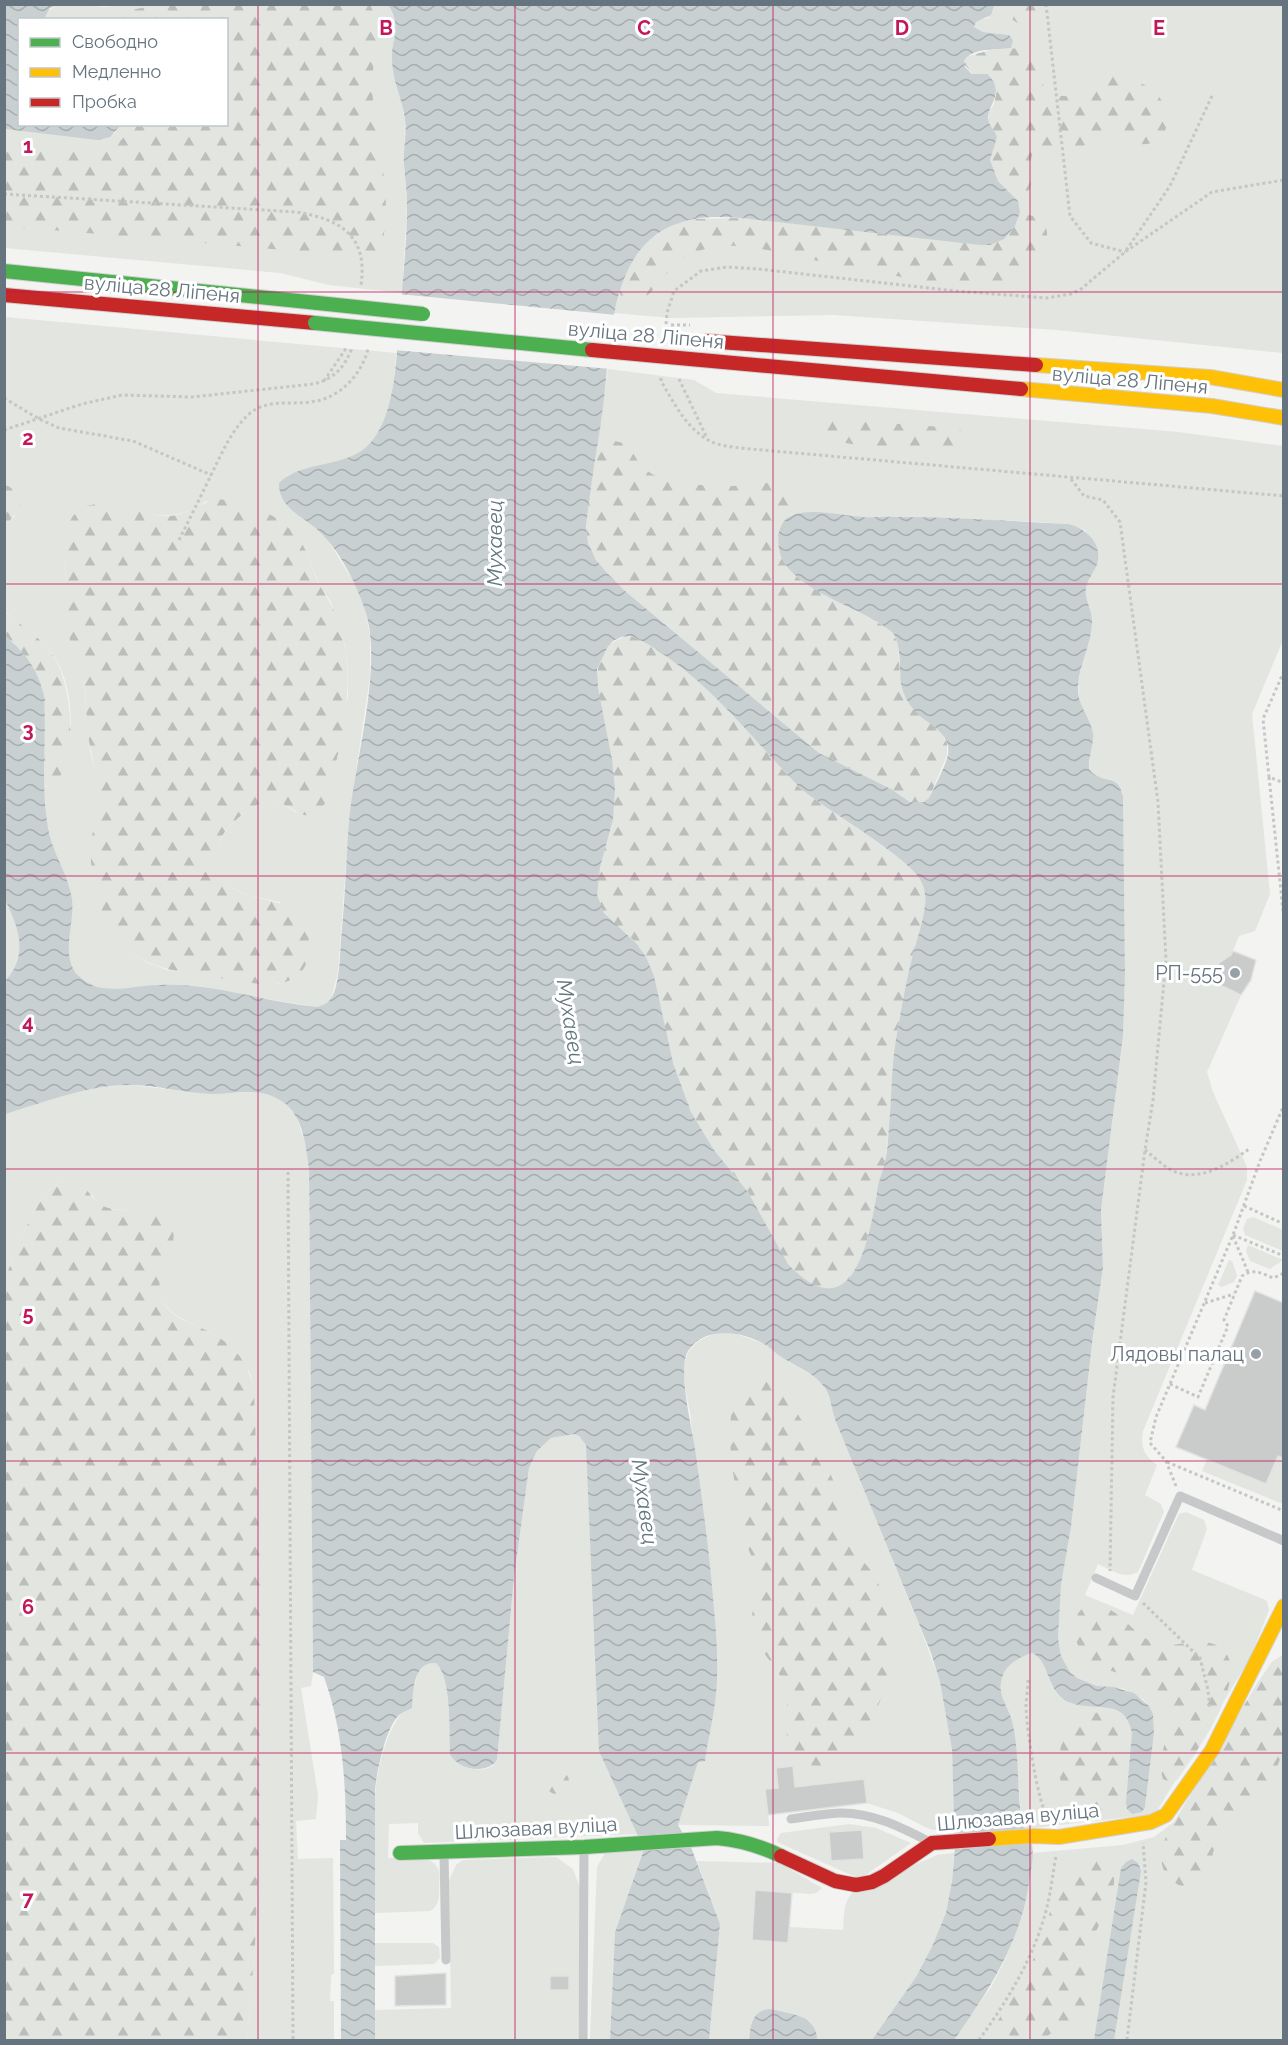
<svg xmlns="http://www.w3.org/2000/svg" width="1288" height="2045" viewBox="0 0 1288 2045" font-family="Raleway,sans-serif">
  <defs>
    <pattern id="forest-firs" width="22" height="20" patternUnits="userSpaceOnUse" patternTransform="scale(1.5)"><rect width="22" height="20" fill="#e2e5e0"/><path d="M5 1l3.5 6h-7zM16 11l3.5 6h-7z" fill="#bbbebb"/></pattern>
    <pattern id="water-waves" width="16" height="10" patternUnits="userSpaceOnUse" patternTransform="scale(1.5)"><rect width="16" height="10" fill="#c8d0d2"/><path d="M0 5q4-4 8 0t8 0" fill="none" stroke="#a6adb0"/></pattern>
  </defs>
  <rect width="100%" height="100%" fill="#f3f3f1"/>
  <path fill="#e2e5e0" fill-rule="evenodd" d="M 69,4 L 104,7 L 130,4 L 388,5 L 397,23 L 392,61 L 405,120 L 404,163 L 407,204 L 402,293 L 329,285 L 280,273 L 5,248 L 4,129 L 40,132 L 114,134 L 121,125 L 226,124 L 226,20 L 44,19 C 49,7 56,5 69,4 Z
    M 994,5 L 1283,5 L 1283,353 L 1057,330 L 834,315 L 671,318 L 614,313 L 624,276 L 741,218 L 980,245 L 1015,226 C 1021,212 1021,203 1010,193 L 994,104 L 1013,40 L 1009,35 L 983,32 L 974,27 L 977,21 L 988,18 Z
    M 5,317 L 396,353 C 394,385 391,430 362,451 C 344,465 308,469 287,475 L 310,522 L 324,535 L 334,550 L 355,584 L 366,612 L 370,637 L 370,677 L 355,777 L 346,863 L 338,973 L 331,999 L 326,1005 L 317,1007 L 180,985 L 107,989 L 89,984 L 80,978 L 71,965 L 93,1088 L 130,1085 L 210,1094 L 258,1092 L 272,1095 L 285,1103 L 296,1116 L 307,1149 L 309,1168 L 313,1672 L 311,1686 L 301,1688 L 318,1795 L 316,1819 L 296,1821 L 298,1859 L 333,1858 L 334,1974 L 331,1975 L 330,2001 L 334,2001 L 334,2040 L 247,2040 L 255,1946 L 260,1818 L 260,1563 L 254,1389 C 252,1383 252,1376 249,1371 C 241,1361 220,1337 210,1332 C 187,1320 160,1315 159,1284 C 158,1269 170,1255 173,1240 L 160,1215 L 106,1208 L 97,1203 L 92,1195 L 67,1181 C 59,1183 52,1185 47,1192 C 31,1210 15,1255 5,1278 L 5,636 L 44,696 L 46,787 C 54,785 55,782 59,775 C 77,744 74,684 53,654 C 40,637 20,626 5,611 L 5,526 L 15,516 L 12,488 L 5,485 ZM 206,501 L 306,551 L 320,586 L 331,602 L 345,645 L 348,672 L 348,698 L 297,813 C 290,809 280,801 272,801 C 251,800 216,835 215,856 C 214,866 220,878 228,884 C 241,896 263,898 280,902 L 292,980 L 278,984 L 260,983 L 167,970 L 148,963 L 133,954 L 110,930 L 96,817 L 98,794 L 96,774 L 90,751 L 85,693 L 66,592 L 65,534 L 91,504 C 136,505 163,531 206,501 Z
    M 608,369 L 694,380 L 716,393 L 1178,432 L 1283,446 L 1283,640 L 1252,714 L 1270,894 L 1255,931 L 1239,936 L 1231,955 L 1219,964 L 1217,970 L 1220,985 L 1241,995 L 1207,1072 L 1213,1092 L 1247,1167 L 1247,1180 L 1143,1431 C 1140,1446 1144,1456 1157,1465 L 1145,1495 L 1161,1504 L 1164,1512 L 1138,1572 C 1125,1580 1111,1570 1098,1564 L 1085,1595 L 1133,1615 L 1177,1518 L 1179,1514 L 1186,1512 L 1204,1520 L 1207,1529 L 1192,1570 L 1263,1599 L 1267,1601 L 1269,1610 L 1250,1658 L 1155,1814 L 1025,1829 L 1022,1823 L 1012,1720 L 1001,1695 L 1000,1685 L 1002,1676 L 1008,1666 L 1016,1659 L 1032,1653 C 1049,1661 1046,1683 1058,1695 C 1069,1705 1083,1705 1097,1706 C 1114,1708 1132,1714 1132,1735 C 1132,1739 1131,1744 1131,1748 C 1133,1768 1140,1788 1145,1807 L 1154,1733 L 1153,1714 L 1149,1706 L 1143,1699 L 1124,1689 L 1097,1686 L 1077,1678 L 1070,1672 L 1061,1656 L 1058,1638 L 1061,1585 L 1071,1527 L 1093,1335 L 1103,1268 L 1101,1210 L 1123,1036 L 1125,975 L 1123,796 L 1122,790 L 1098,777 L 1089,769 L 1092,730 L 1080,706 L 1078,683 L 1092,620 L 1086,598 L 1086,585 L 1096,567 L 1098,559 L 1097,550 L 1085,530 L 1068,524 C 1001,519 933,518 866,517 C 841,517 817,510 793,515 L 588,510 Z
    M 1253,1217 L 1283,1230 L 1283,1251 L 1245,1235 L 1243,1228 L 1247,1219 Z
    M 1248,1245 L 1283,1260 L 1270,1269 L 1250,1261 L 1246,1251 Z
    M 1229,1260 L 1232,1261 L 1237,1275 L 1234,1282 L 1222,1287 L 1218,1285 Z
    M 721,1332 L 736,1334 L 764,1344 L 787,1361 L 812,1375 L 822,1383 L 828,1394 L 836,1422 L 920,1627 L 940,1682 L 952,1750 L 955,1829 L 933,1830 L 925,1827 L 898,1813 L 867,1803 L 864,1779 L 795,1787 L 793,1766 L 776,1768 L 778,1788 L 766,1790 L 769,1826 L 678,1825 L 698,1761 L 705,1761 L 716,1693 L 715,1623 L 690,1412 C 682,1374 674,1344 721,1332 Z
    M 574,1434 L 579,1436 L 586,1445 L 637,1834 L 424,1843 L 418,1833 L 418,1823 L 389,1824 L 388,1858 C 402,1858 435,1852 439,1872 C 440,1878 439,1885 439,1891 C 439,1901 438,1906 430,1911 L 375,1913 C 375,1857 367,1792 387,1740 C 393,1724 403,1711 411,1695 C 417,1684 416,1660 436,1663 C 452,1678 449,1732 450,1754 C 455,1766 478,1774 490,1767 C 493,1766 495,1763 497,1760 L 514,1577 L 529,1468 L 537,1451 L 551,1438 Z
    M 1278,1456 L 1283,1459 L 1283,1504 L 1202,1471 L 1207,1459 L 1266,1484 Z
    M 1283,1655 L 1283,2040 L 954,2040 L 991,1987 L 1005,1960 L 1016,1932 L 1031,1865 L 1032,1853 L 1123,1845 L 1154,1837 L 1174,1822 L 1272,1662 Z
    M 849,1824 L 876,1828 L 911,1843 L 860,1879 L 777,1842 L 777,1839 L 781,1833 Z
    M 643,1851 L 615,1932 L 610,2040 L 590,2040 L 597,1867 L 605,1853 Z
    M 954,1853 C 953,1873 951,1893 946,1913 C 932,1960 901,2001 872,2040 L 709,2040 L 720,1924 L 697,1861 L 779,1863 L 822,1888 L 816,1893 L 811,1894 L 755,1890 L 752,1940 L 788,1943 L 790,1927 L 843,1930 C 844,1917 843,1902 853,1892 L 937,1855 Z
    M 556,1857 L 573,1869 L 580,1888 L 578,2040 L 375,2040 L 375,2010 L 451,2008 L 449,1881 L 456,1865 L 463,1860 Z
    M 375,1943 L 433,1943 L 439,1947 L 440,1958 L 434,1964 L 375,1966 Z"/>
  <path fill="url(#forest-firs)" d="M 151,5 L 370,5 C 384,31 372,58 372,86 C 372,119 402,232 374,253 C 373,254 366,256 365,257 L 5,226 L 5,144 L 99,153 C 116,147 124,139 133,125 L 226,124 L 226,20 L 91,19 C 109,8 132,13 151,5 Z
    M 1004,5 L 1004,4 L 1051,5 C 1038,28 1014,34 1004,5 Z
    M 998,48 C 1007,49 1017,47 1024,51 C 1046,63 1031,92 1063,96 C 1082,98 1091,73 1112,76 C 1127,79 1142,81 1154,91 C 1171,106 1174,141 1146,144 C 1132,146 1121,132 1107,135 C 1092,137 1081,152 1065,151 C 1055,151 1048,143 1039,148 C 1021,158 1040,185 1024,197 L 1020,198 L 1010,193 L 998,181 L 990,160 L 997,136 L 988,121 L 989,112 L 994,104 L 996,95 L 990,75 L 974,75 L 964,64 L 965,59 L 969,56 Z
    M 1029,215 C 1065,223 1040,269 1017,280 C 1010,283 998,285 990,286 C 964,288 939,283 913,279 C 859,270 805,258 752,247 C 728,244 704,246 683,258 C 662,270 648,315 621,296 L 619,290 L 624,276 L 639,251 L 648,241 L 664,230 L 678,223 L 696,219 L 741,218 L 990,245 C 1002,242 1013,230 1019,218 Z
    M 832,419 L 956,428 L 966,433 L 967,438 L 962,448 L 955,450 L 881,449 L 828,440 L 821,436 L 819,430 L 821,424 Z
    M 613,441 C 635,443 631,457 645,469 C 655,478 670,481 683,483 C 699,485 717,487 733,486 C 745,486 758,482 770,483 C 778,484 785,487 791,492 C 813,511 763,524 783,560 C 800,592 866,610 893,633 L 898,644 L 900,675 L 912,708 L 941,732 L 947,743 L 947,755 L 929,798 L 924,803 L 910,802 L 891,789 L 819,753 L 625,591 C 610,577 594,563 588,542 C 583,523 590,461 605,446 C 607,444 610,442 613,441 Z
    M 5,485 C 31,494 18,513 5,526 Z
    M 219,499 C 254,504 289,517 306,551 C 310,560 313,571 317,580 C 324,594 333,605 338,621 C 359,681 341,741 327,800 C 307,834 293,801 270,801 C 253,802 226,826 219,842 C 209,865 222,886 245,894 C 273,904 309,901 309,942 C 310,953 308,965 300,973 C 281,993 245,981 220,978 C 177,971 139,970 111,932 C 105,923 102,911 99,901 C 96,888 92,875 91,862 C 90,834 99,807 96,779 C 95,764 90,750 88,735 C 86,721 87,705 85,691 C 82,670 72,652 68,632 C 63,612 67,591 66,571 C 66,558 62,544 66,532 C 68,523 73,514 80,509 C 100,495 139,514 162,516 C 184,518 199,502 219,499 Z
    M 4,611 C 21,626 40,636 53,655 C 71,680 82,768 50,786 L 43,786 C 42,725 60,680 5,636 Z
    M 630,636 C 645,641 657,650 670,659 C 720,695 758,745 801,789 C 825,809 914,860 922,883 C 925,890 926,898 925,905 C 923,923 916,941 912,958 C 905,985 901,1012 896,1039 C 891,1068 892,1096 889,1125 C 888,1137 887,1150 885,1161 C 883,1172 878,1181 877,1192 C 869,1241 852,1332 788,1264 L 748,1192 L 714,1150 L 691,1112 L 673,1063 L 646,957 C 641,949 636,942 629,936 C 617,924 601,916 597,898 C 591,870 613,834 614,805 C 615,775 610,747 604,718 C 601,703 594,684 598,669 C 601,651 612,638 630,636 Z
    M 67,1181 C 92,1185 87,1198 103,1206 C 121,1215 157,1206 169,1222 C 187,1248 145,1270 165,1305 C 172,1316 183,1320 195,1325 C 227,1339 246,1354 254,1389 L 260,1563 L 260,1818 L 255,1946 L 247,2040 L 5,2040 L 5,1278 C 15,1255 31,1210 47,1192 C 52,1185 59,1183 67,1181 Z
    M 760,1378 C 764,1380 769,1381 772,1384 C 793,1399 831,1466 837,1492 C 840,1505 838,1519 841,1532 C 846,1548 865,1560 874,1575 C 901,1622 895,1692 861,1734 C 850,1746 838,1767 820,1767 C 809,1767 796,1759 791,1749 C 782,1731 790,1710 786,1691 C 781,1667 759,1654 753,1632 C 748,1613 760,1593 757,1574 C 755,1561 747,1548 743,1536 C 740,1522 739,1509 737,1495 C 732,1467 716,1384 760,1378 Z
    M 1094,1604 C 1121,1608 1131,1634 1155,1643 C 1175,1650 1198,1635 1218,1646 C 1258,1669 1194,1755 1178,1779 L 1172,1783 L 1163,1779 C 1155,1757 1175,1730 1164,1702 C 1148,1664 1094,1684 1077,1643 C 1074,1636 1073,1628 1075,1621 C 1078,1610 1084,1606 1094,1604 Z
    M 1283,1655 L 1283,1752 L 1270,1784 L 1261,1796 L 1233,1820 L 1220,1835 L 1213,1852 L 1211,1871 L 1205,1881 L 1190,1889 C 1160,1881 1156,1860 1167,1834 L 1258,1682 L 1272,1662 Z
    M 1086,1712 C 1096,1712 1105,1713 1111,1721 C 1128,1739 1129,1814 1099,1820 C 1054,1829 1053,1749 1068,1724 C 1072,1717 1079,1714 1086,1712 Z
    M545 1782a12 12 0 1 1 24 0a12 12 0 1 1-24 0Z
    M 1087,1859 C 1146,1860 1091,1929 1087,1956 C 1083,1976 1095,2002 1080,2018 C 1073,2025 1064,2026 1055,2031 C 1050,2033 1045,2039 1040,2040 C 1027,2044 998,2041 984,2040 C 1002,2016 1018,1990 1032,1962 C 1048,1930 1053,1876 1087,1859 Z"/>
  <path fill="url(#water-waves)" fill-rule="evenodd" d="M 4,5 L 58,5 L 50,8 L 44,19 L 20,20 L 20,124 L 121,125 L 110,137 L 98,140 L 5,129 Z
    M 388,5 L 994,5 L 991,15 L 976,22 L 974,27 L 983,32 L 1009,35 L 1013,40 L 1011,48 C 997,50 972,47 964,61 L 965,67 L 972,74 L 988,74 C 1006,94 987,105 988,119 C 989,126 995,130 997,137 L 990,160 L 998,181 L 1018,201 L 1020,212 L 1015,226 L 1004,239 L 990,245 L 980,245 L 741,218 C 726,217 710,216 695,219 C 609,234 612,332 604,399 C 599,442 590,484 586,527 L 588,543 L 596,560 L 607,573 L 625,591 L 819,753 L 891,789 L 910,802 L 924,802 L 929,798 C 935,786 945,767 948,755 C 952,731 925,724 913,709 C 908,703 904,695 902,688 C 898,670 903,649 893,633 C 864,608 804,595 783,561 C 776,548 775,523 791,516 C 809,507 843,516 863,517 C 874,518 884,516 895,517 C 953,517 1010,521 1068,524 C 1087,528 1105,546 1096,567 C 1093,574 1087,580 1086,588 C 1084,600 1093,611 1092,623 C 1091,645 1079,665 1078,686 C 1077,706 1090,716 1093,733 C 1094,745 1088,757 1089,769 C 1102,786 1118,772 1123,796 L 1125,975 L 1123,1036 L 1101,1210 L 1103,1268 L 1093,1335 L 1071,1527 L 1061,1585 L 1058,1638 L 1061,1656 L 1070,1672 L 1077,1678 L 1097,1686 L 1113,1687 L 1134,1693 L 1149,1706 L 1153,1714 L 1154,1733 L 1145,1807 L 1142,1812 L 1132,1814 L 1127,1809 L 1126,1803 L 1132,1733 C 1125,1695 1091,1714 1067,1701 C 1045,1690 1051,1662 1032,1653 C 1017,1658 1004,1665 1001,1682 C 998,1696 1009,1708 1012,1721 C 1020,1753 1016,1788 1022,1821 C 1023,1828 1029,1834 1031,1841 C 1035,1852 1031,1870 1029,1882 C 1021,1942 988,1992 954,2040 L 872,2040 L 916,1977 L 932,1947 L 946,1913 L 952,1881 L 955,1847 L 952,1750 L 940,1682 L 931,1653 L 836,1422 C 833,1413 831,1404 829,1396 C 821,1374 797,1368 780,1356 C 774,1352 769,1346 762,1343 C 739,1331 705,1326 688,1351 C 677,1369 692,1427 695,1449 C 702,1499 709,1549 713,1598 C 716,1630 719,1662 716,1694 C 714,1716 708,1739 705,1761 L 698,1762 L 678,1825 L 691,1847 L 720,1924 L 709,2040 L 610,2040 L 615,1932 L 644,1849 L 599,1751 L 586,1445 L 579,1436 L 574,1434 L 551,1438 L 537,1451 L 529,1468 L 514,1577 L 497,1760 C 487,1775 457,1770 450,1754 C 449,1732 452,1678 436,1663 C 413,1661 413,1692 412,1708 C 408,1710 402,1712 399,1715 C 385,1729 377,1771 375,1790 L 375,2040 L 341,2040 L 340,1840 L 346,1840 C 346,1784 343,1730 324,1677 L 313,1672 L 309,1168 C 306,1146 303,1116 283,1102 C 261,1086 237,1094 212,1094 C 184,1093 157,1085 129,1085 C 87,1085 45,1102 5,1114 L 5,981 C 29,956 19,927 5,900 L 5,636 C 26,653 38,670 44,696 C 47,740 40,783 48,828 C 52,853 69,875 72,900 C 75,926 58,959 81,978 C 102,997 134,985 160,985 C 213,983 264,1002 317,1007 C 329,1004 333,998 336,986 C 340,971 340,955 341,940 C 345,901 346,862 349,822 C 354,762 384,666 365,610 C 356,584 342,555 323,535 C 307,517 278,510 279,483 C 302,459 349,470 372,441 C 397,410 396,353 400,314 C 403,278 407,241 407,205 C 407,191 405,178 404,164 C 403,149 407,134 405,119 C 402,99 393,81 392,61 C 391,37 403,28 388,5 ZM 630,636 C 645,641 657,650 670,659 C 720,695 758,745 801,789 C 825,809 914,860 922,883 C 925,890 926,898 925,905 C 923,923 916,941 912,958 C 905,985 901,1012 896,1039 C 891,1068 892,1096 889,1125 C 888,1137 888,1150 885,1161 C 883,1172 878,1181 877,1192 C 869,1241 852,1332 788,1264 L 748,1192 L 714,1150 L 691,1112 L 673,1063 L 654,976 L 646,957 L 637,944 L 604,913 L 597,895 L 600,867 L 613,819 L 615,789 L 612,759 L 598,688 L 597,669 L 607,648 L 613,641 L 621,637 Z
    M 1132,1859 L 1138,1863 L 1141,1871 L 1114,2040 L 1094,2040 L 1121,1868 L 1126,1862 Z
    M 770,2009 C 790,2014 817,2015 817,2040 L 749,2040 C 751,2025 751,2011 770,2009 Z"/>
  <path fill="#f3f3f1" d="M 399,294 L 617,315 L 611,369 L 394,350 Z"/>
  <path fill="#cacbcb" stroke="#e2e2e1" stroke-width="1.5" d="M 1233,951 L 1256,960 L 1251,980 L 1241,995 L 1222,986 L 1217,976 L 1219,963 L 1231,955 Z
    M 1255,1291 L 1284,1303 L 1284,1459 L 1278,1456 L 1266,1484 L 1176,1447 L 1194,1405 L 1205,1410 Z
    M 793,1766 L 795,1787 L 864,1779 L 867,1803 L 768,1815 L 765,1789 L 778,1788 L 776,1768 Z
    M 862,1830 L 864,1859 L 831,1861 L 829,1832 Z
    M 755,1890 L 792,1893 L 788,1943 L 752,1940 Z
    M 446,1973 L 446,2005 L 395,2006 L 395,1976 Z
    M 550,1976 L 569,1976 L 569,1990 L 550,1990 Z"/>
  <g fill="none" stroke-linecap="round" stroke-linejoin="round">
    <defs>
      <path id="fast" d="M 4,271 L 318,303
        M 400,1853 L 584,1847 L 717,1838 C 741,1840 760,1846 781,1856"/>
      <path id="slow" d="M 1036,365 L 1210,377 L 1284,390
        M 1021,389 L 1212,406 L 1284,418
        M 989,1839 L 1034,1836 L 1059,1837 L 1151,1822 L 1166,1815 L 1212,1750 L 1284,1606"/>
      <path id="jam" d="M 4,295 L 315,323
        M 706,341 L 1036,365
        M 668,357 L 1021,389
        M 781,1856 L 835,1881 L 856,1885 L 872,1882 L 884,1876 L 932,1843 L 989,1839"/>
    </defs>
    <use href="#fast" stroke="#d0d0d0" stroke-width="16"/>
    <use href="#slow" stroke="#d0d0d0" stroke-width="16"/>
    <use href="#jam" stroke="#d0d0d0" stroke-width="16"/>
    <path stroke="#c5c6c6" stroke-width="3" stroke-dasharray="3 3" stroke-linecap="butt" d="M 1046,4 L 1070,216 L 1091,243 L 1125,252
      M 1212,96 L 1170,186 L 1125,252 L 1212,192 L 1284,180
      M 4,194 L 296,212 C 341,219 368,236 361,285
      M 671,325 L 690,325
      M 665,336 L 667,313 L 674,291 L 701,271 L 727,267 L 758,269 L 956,291 L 1047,298 L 1071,294 L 1081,289 L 1125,252
      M 661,378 L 661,381 C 674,403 687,430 712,442 C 724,448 757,449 773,451 L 1284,496
      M 679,379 L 707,438
      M 324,381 L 347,347
      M 4,398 L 39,419 L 59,428 L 133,441 L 211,475
      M 4,430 L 82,404 L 122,395 L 192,397 L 313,384 C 333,380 345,367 352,348
      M 1071,479 L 1084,496 L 1103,500 L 1120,522 L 1158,802 L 1166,960 L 1153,1100 L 1145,1150 L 1113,1397 L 1110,1571
      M 179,540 C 190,518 201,496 212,473 C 222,453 231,431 248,415 C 267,398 288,405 310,402 C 339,399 361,376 368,349
      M 1284,671 L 1263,719 L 1269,777 L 1284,783
      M 1269,777 L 1284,920
      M 1145,1150 C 1153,1156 1162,1165 1171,1170 C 1198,1184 1228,1164 1249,1149
      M 288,1172 L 293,2040
      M 1244,1206 L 1284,1224
      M 1233,1235 L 1284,1256
      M 1233,1236 L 1248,1272
      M 1205,1303 L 1234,1294
      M 1170,1384 L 1198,1397 L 1228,1326 L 1224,1320 L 1242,1276 C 1253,1268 1261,1273 1273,1278 L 1284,1273
      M 1167,1462 L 1284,1511
      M 1176,1486 L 1166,1461 L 1150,1443 L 1156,1417 L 1233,1235 L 1260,1161 L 1284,1105
      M 1143,1603 L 1200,1658 L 1208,1690 L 1210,1709
      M 1028,1680 C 1028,1689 1026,1699 1026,1708 C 1027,1731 1037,1798 1047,1817
      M 979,2040 C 1005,2004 1030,1964 1043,1921 C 1050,1900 1052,1878 1056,1856
      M 1127,2040 L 1146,1882 L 1143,1843"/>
    <path stroke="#c7c8c9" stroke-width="9" d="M 1096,1578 L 1135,1596 L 1180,1496 L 1284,1541
      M 791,1819 C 808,1817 825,1813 842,1813 C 874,1813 902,1828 930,1842
      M 444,1853 L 446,1960
      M 583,2040 L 584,1849"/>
    <use href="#fast" stroke="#4caf50" stroke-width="14"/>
    <use href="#slow" stroke="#ffc107" stroke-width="14"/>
    <use href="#jam" stroke="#c62828" stroke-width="14"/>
    <defs>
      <path id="fast-bridge" d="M 318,303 L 423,314
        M 315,323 L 592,350"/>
      <path id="jam-bridge" d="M 592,350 L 668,357"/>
    </defs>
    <use href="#fast-bridge" stroke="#d0d1d1" stroke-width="16" stroke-linecap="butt"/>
    <use href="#jam-bridge" stroke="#d0d1d1" stroke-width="16" stroke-linecap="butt"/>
    <use href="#fast-bridge" stroke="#4caf50" stroke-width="14"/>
    <use href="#jam-bridge" stroke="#c62828" stroke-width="14"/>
  </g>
  <path fill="none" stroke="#c2185b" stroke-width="1.5" stroke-opacity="0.55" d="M 258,4 L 258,2040M 515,4 L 515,2040M 773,4 L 773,2040M 1030,4 L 1030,2040M 4,292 L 1284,292M 4,584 L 1284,584M 4,876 L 1284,876M 4,1169 L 1284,1169M 4,1461 L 1284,1461M 4,1753 L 1284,1753"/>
  <g fill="#97a0a7" stroke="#fff" stroke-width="2">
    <circle cx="1235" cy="973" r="6"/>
    <circle cx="1256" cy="1354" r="6"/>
  </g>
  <g text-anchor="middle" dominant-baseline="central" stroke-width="6" stroke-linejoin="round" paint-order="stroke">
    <g font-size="20" fill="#65747f" stroke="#fff">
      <text transform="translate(162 289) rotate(5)">вуліца 28 Ліпеня</text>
      <text transform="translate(646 335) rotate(5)">вуліца 28 Ліпеня</text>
      <text transform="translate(1130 380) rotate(5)">вуліца 28 Ліпеня</text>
      <text transform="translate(1018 1817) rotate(-5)">Шлюзавая вуліца</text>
      <text transform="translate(536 1828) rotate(-3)">Шлюзавая вуліца</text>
    </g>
    <g font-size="20" fill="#65747f" stroke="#fff" text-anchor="end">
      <text x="1223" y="973">РП-555</text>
      <text x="1244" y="1354">Лядовы палац</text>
    </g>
    <g font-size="21" font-style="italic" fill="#60767d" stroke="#fff">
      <text transform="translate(494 543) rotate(-90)">Мухавец</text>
      <text transform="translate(571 1022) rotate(81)">Мухавец</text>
      <text transform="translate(645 1502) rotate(82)">Мухавец</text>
    </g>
  </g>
  <g font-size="20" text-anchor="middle" font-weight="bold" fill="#c2185b" stroke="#fff" stroke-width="6" stroke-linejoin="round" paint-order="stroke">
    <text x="386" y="35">B</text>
    <text x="644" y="35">C</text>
    <text x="902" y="35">D</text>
    <text x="1159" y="35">E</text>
    <text x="28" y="153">1</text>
    <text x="28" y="445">2</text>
    <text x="28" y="737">3</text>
    <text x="28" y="1029">4</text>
    <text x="28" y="1321">5</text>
    <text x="28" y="1614">6</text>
    <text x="28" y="1906">7</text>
  </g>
  <rect width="1288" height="2045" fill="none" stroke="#65747f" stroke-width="12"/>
  <rect x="18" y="18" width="210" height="108" fill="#ffffff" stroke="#c1c7cc" stroke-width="1.5"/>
  <rect x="30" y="38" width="30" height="9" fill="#4caf50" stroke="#c1c7cc" stroke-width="1.5"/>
  <text x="72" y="48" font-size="18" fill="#65747f">Свободно</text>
  <rect x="30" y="68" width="30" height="9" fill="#ffc107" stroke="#c1c7cc" stroke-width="1.5"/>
  <text x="72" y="78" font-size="18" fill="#65747f">Медленно</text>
  <rect x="30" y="98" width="30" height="9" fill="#c62828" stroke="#c1c7cc" stroke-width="1.5"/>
  <text x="72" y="108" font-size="18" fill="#65747f">Пробка</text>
</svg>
